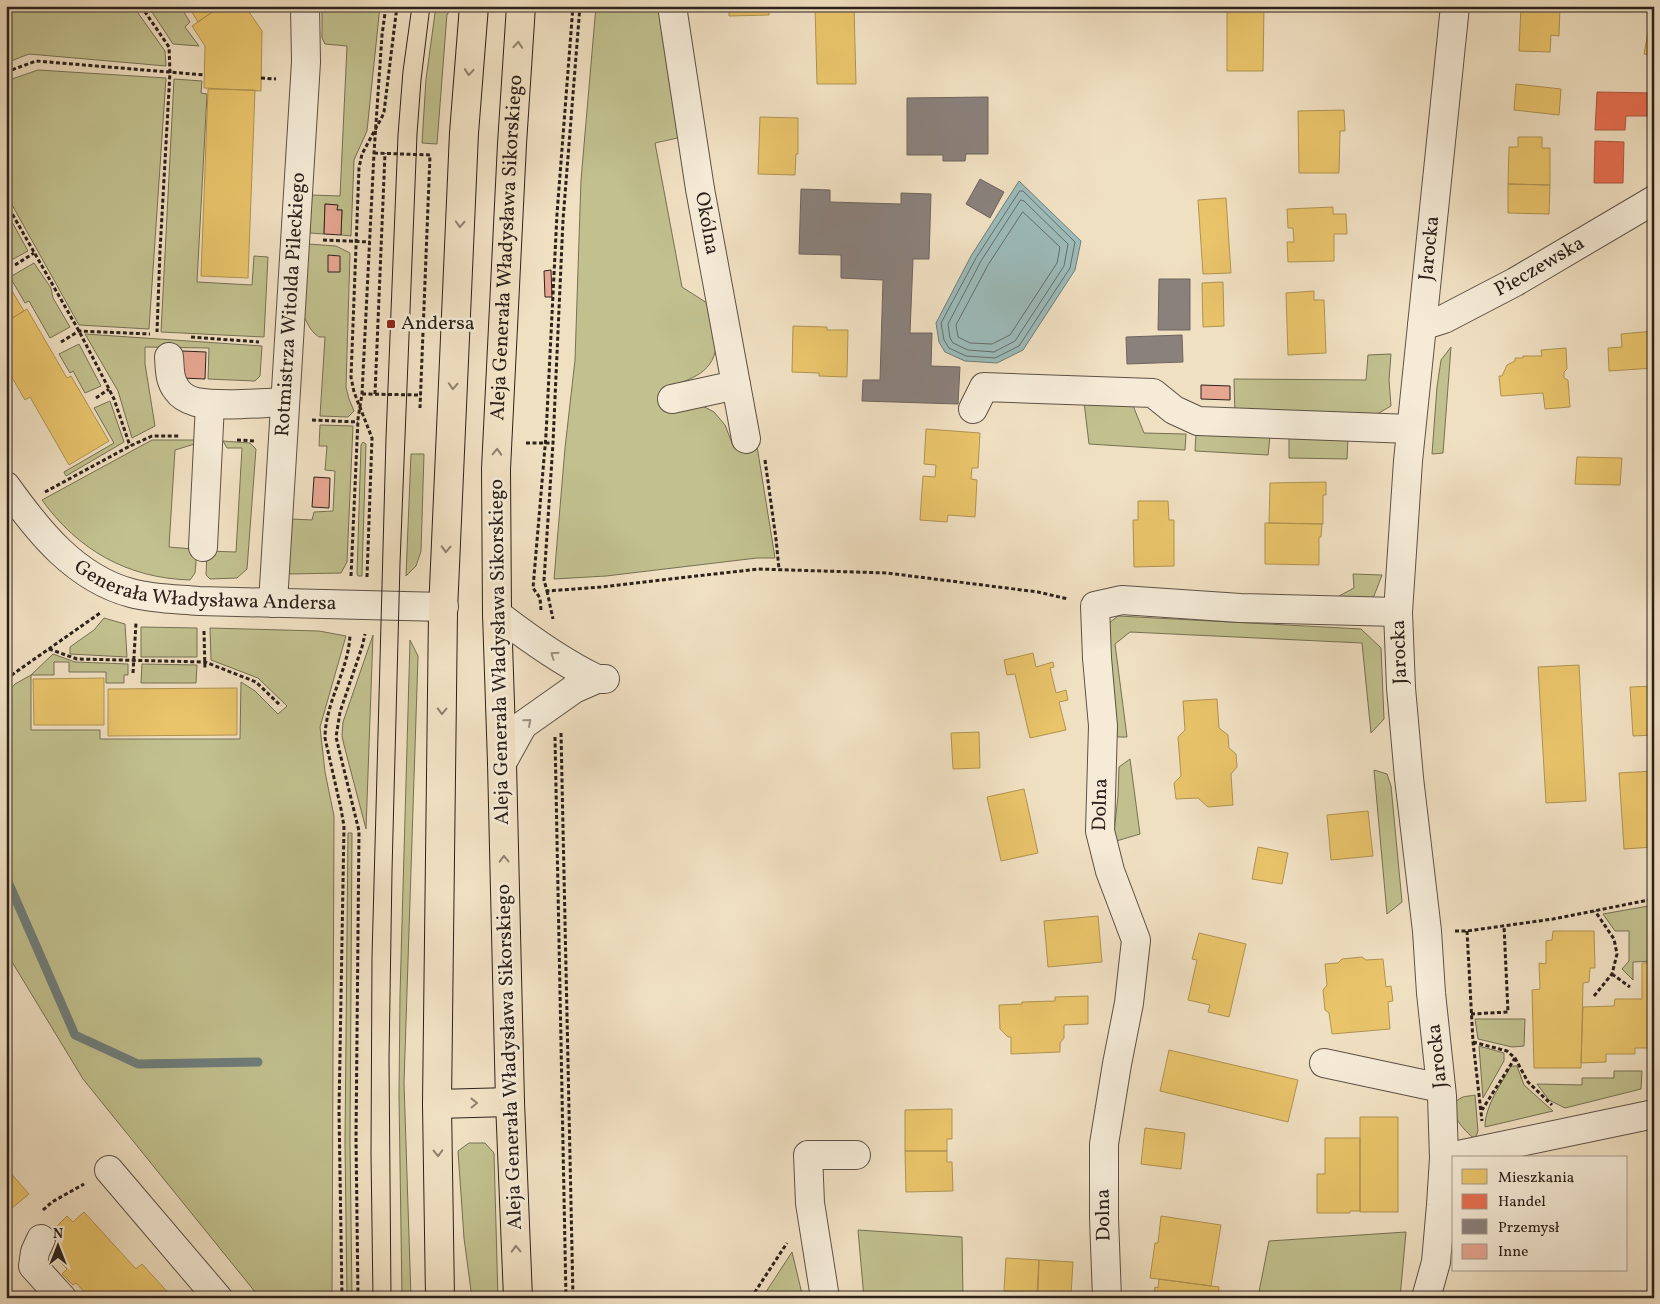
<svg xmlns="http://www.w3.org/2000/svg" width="1660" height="1304" viewBox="0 0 1660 1304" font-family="Vollkorn,serif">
  <rect width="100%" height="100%" fill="#f0e0c2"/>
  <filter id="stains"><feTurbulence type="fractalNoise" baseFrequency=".004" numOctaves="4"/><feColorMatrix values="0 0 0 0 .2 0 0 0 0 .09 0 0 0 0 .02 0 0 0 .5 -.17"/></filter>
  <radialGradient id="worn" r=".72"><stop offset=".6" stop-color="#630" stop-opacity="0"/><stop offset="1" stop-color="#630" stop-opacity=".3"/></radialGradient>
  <path fill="#c1c08e" stroke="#767054" d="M 6,6 L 133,6 L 165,51 L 166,66 L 29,54 L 6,63 Z
    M 148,6 L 180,6 L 190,22 L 185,27 L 199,46 L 173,44 Z
    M 322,6 L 380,6 L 367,131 L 354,160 L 351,236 L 341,235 L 342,210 L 337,210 L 337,205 L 325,204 L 324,234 L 310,233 L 311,195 L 340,196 L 347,46 L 325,44 L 322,38 Z
    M 436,6 L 448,6 L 448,14 L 447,14 L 437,144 L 422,143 L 426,79 Z
    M 596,6 L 659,6 L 682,137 L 655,143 L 682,287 L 707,303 C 710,315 715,329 716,341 C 717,372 690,380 667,387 L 714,412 L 725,425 L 734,448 L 757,446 L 775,558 L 757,558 L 606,576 L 554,579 L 565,448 L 575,360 L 581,180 Z
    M 38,70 L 166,78 L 149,329 L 79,325 L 6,194 L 6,81 Z
    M 174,79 L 202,81 L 201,93 L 207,94 L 197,282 L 252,285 L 254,256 L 268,257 L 264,337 L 161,332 Z
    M 6,211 L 28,251 L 6,263 Z
    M 308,244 L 336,246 L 350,253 L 346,387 L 349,399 L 354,411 L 348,417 L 320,416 L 325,337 L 319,337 L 314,333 L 310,328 L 304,317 Z
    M 34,263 L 51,288 L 53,298 L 70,327 L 50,338 L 29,301 L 25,303 L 10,277 Z
    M 85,334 L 262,346 L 260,376 L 255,381 L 208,379 L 209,348 L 145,347 L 145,364 L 155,426 L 132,438 L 118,391 Z
    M 79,344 L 101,386 L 85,393 L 73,371 L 70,373 L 59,354 Z
    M 1451,347 L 1443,453 L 1432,454 L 1437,387 L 1441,360 Z
    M 1391,354 L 1389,380 L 1391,406 L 1372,417 L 1235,417 L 1234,379 L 1366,380 L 1368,355 Z
    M 110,401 L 124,442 L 66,476 L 64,472 L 114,443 L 94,408 Z
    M 1084,402 L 1132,403 L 1144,433 L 1186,434 L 1185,450 L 1089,444 Z
    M 320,425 L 353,426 L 347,562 L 341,573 L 289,574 L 287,573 L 291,519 L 312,520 L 314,512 L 333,511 L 335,471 L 325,470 L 327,446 L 319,446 Z
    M 1196,433 L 1270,437 L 1268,455 L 1195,451 Z
    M 1289,436 L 1348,437 L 1347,459 L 1289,458 Z
    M 152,440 L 198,440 L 198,443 L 175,450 L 169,547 L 193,549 L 197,551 L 195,573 L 190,580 C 127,578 78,550 42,500 Z
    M 223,441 L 250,443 L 256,449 L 247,569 L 237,578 L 210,579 L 206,575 L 207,551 L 236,552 L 242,448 L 227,448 Z
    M 363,442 L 366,444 L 362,573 L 362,576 L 358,576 L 357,574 L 361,445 Z
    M 411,454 L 424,454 L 421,551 L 416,566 L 406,576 Z
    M 1353,574 L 1382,575 L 1374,596 L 1360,602 L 1339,596 L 1354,588 Z
    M 1118,616 L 1361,629 L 1381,648 L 1384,719 L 1371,733 L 1362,643 L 1130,632 L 1115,644 L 1127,737 L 1118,737 L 1115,732 L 1105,626 Z
    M 104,618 L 125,624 L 127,657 L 70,654 L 70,647 L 94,630 Z
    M 141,627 L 197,628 L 197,657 L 141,657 Z
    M 210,628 L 319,631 L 346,636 L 320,727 L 325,772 L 334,816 L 332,1298 L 260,1298 L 83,1079 L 6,952 L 6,694 L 15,684 L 31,675 L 53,654 L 75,662 L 128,664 L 128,675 L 124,675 L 124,683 L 106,683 L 106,672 L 69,672 L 69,662 L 54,662 L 54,675 L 31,675 L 31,730 L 100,730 L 100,739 L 240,739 L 241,682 L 255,691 L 278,714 L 287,706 L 258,678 L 211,660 Z
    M 373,635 L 366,829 L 344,745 L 342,736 L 343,722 Z
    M 410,640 L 418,656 L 404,1083 L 411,1298 L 402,1298 L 399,1095 L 400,995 Z
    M 142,664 L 197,665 L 196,683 L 141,683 Z
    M 1130,759 L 1140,834 L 1113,842 L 1118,796 L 1119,767 Z
    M 1374,770 L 1387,774 L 1391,786 L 1402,902 L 1387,914 Z
    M 348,833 L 352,833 L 350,1142 L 352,1298 L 347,1298 L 345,1142 Z
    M 1654,905 L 1654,961 L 1633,962 L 1633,980 L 1622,969 L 1629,961 L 1629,931 L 1615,931 L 1603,914 Z
    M 1475,1019 L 1525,1019 L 1524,1046 L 1512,1047 L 1478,1039 Z
    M 1479,1046 L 1504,1053 L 1504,1061 L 1483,1098 Z
    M 1511,1066 L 1517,1066 L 1524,1085 L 1553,1111 L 1485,1127 C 1485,1105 1501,1085 1511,1066 Z
    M 1614,1071 L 1642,1071 L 1641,1089 L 1565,1108 L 1549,1100 L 1537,1084 L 1582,1085 L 1582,1078 L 1614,1078 Z
    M 1475,1095 L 1478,1131 L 1475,1139 C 1465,1132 1440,1106 1463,1097 C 1466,1096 1472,1096 1475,1095 Z
    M 469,1143 L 485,1143 L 494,1153 L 498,1298 L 472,1298 L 464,1238 L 458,1151 Z
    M 858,1230 L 962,1237 L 963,1298 L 864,1298 Z
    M 1406,1232 L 1400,1298 L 1297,1298 L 1259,1292 L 1269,1241 Z
    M 792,1252 L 803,1298 L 762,1298 Z"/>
  <path fill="#9cbbba" stroke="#6f7d7a" d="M 1019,181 L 1081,241 L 1075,270 L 1023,350 L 997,363 L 965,361 L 945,352 L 939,342 L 936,323 L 971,256 Z"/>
  <path fill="#e9c46a" stroke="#b09352" d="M 188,6 L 221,6 L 198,22 Z
    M 221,6 L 245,6 L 262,31 L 261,91 L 204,88 L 205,46 L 192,26 Z
    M 729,6 L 769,6 L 769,15 L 729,16 Z
    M 815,6 L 854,6 L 856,84 L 817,84 Z
    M 1227,6 L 1264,6 L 1263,71 L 1227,71 Z
    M 1521,6 L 1560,6 L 1559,36 L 1551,35 L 1550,52 L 1519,51 Z
    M 1653,6 L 1654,6 L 1654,56 L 1644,54 Z
    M 1516,84 L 1561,89 L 1559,115 L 1514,110 Z
    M 208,89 L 255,90 L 248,278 L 201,276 Z
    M 1344,110 L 1345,131 L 1340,131 L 1339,173 L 1299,173 L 1298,111 Z
    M 760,117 L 798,118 L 798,154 L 796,154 L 795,175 L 758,174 Z
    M 1518,137 L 1542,137 L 1542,148 L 1550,148 L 1550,185 L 1508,184 L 1509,147 L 1518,147 Z
    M 1508,184 L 1550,185 L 1549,214 L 1508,213 Z
    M 1226,198 L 1231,273 L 1203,274 L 1198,200 Z
    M 1333,207 L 1333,214 L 1346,214 L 1347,234 L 1334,234 L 1334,261 L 1288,262 L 1287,242 L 1294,242 L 1293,228 L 1288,228 L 1287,209 Z
    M 6,281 L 24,311 L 6,322 Z
    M 1223,282 L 1224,326 L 1203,327 L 1202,283 Z
    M 1314,291 L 1314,300 L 1324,300 L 1326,353 L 1288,355 L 1286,293 Z
    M 27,309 L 67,378 L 71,376 L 109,441 L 69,465 L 30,397 L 25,400 L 6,367 L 6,322 Z
    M 793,326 L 827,327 L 827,330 L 848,330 L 847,377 L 819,376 L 819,373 L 792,372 Z
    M 1654,331 L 1654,368 L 1609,371 L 1608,348 L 1622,347 L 1621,334 Z
    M 1566,348 L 1567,369 L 1564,372 L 1564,378 L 1568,380 L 1570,407 L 1545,409 L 1543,393 L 1501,396 L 1499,376 L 1502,376 L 1507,365 L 1515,361 L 1515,358 L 1523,358 L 1523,356 L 1542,356 L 1541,350 Z
    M 926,429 L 980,433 L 978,468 L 972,468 L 971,479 L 977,480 L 975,517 L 948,515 L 947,522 L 920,520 L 923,476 L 935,477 L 936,465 L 924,464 Z
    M 1577,457 L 1622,458 L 1620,485 L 1575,484 Z
    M 1326,482 L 1326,495 L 1323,495 L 1323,524 L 1269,523 L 1270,483 Z
    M 1138,501 L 1168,501 L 1169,520 L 1174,520 L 1174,566 L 1134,567 L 1133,520 L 1138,520 Z
    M 1265,523 L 1322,524 L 1321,537 L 1319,537 L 1319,565 L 1265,564 Z
    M 1033,653 L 1036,667 L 1053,662 L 1054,667 L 1050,668 L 1056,693 L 1066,690 L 1068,700 L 1059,702 L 1066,730 L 1030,738 L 1015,674 L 1007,675 L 1004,660 Z
    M 1579,665 L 1586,801 L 1546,803 L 1538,667 Z
    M 104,678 L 104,725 L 34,725 L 33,679 Z
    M 1654,686 L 1654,735 L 1633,736 L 1630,687 Z
    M 237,688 L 237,735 L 108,736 L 108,689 Z
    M 1217,699 L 1219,728 L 1228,735 L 1229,748 L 1236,754 L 1237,767 L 1231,774 L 1233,805 L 1208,807 L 1198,798 L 1176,799 L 1174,783 L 1181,776 L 1178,737 L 1185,730 L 1183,701 Z
    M 979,732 L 980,768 L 953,769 L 951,733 Z
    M 1654,771 L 1654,847 L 1624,849 L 1619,773 Z
    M 1024,789 L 1038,853 L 1001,861 L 987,797 Z
    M 1368,811 L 1373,856 L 1331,860 L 1327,815 Z
    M 1258,847 L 1288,853 L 1282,884 L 1252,879 Z
    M 1098,916 L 1102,962 L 1048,967 L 1044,921 Z
    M 1553,931 L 1594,931 L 1595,968 L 1590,968 L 1589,982 L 1583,983 L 1581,1068 L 1534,1068 L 1532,990 L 1540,989 L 1539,963 L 1546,964 L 1546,941 L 1552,940 Z
    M 1199,933 L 1246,944 L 1229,1017 L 1208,1012 L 1210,1005 L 1188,1000 L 1197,960 L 1192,959 Z
    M 1362,957 L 1366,960 L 1383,959 L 1386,987 L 1391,986 L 1393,1001 L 1388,1002 L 1390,1029 L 1332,1034 L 1329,1013 L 1325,1010 L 1323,990 L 1327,985 L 1325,964 L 1338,963 L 1342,959 Z
    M 1642,963 L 1654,963 L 1654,1048 L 1635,1048 L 1635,1054 L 1606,1054 L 1606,1062 L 1581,1063 L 1583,1007 L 1614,1006 L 1615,999 L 1642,999 Z
    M 1088,996 L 1088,1024 L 1064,1025 L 1064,1038 L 1060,1043 L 1060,1052 L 1011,1054 L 1011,1037 L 1008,1037 L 1000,1029 L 999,1005 L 1022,1004 L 1022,1002 L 1055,1001 L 1055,997 Z
    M 1169,1050 L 1298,1080 L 1288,1122 L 1160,1091 Z
    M 952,1109 L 952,1139 L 947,1139 L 947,1151 L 905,1151 L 905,1110 Z
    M 1360,1117 L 1398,1117 L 1398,1212 L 1360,1212 Z
    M 1145,1128 L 1185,1133 L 1181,1169 L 1141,1164 Z
    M 1325,1138 L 1360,1138 L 1360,1211 L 1350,1211 L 1350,1213 L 1317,1213 L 1317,1174 L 1325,1174 Z
    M 905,1151 L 947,1151 L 947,1162 L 952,1162 L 953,1191 L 906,1192 Z
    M 8,1170 L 29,1194 L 6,1213 L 6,1172 Z
    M 84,1212 L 136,1269 L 142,1264 L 173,1298 L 90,1298 L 76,1283 L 73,1285 L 62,1274 L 67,1269 L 49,1250 L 63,1238 L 56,1230 L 57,1226 L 67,1216 L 73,1222 Z
    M 1161,1216 L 1221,1225 L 1211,1286 L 1150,1278 L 1155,1243 L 1158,1243 Z
    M 1006,1258 L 1039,1260 L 1038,1298 L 1024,1298 L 1024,1292 L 1004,1291 Z
    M 1039,1260 L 1073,1262 L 1071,1295 L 1037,1293 Z
    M 1159,1279 L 1219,1287 L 1218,1298 L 1154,1298 L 1155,1287 L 1158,1288 Z"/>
  <path fill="#e76f51" stroke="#af5841" d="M 1597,92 L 1654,93 L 1654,116 L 1626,116 L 1625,130 L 1595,130 Z
    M 1595,141 L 1624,142 L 1623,183 L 1594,183 Z"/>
  <path fill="#8a817c" stroke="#6e645f" d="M 988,97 L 988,154 L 966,154 L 965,161 L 943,161 L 943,155 L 907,155 L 907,98 Z
    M 980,179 L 1004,192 L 990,218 L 966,204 Z
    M 801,189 L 830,190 L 830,202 L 901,204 L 901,193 L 931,194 L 929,259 L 913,259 L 910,333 L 932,333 L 931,366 L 960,367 L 958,404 L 862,401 L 863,380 L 880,380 L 883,280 L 841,278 L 841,255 L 799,254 Z
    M 1159,279 L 1190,279 L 1190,330 L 1158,330 Z
    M 1182,335 L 1183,362 L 1127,364 L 1126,337 Z"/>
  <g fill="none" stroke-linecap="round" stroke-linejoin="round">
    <path stroke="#646e6a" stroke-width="1" d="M 1020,191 L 1023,191 L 1075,242 L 1070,268 L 1019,346 L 995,358 L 966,356 L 949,348 L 944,340 L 941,323 L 976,258 Z
      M 1021,200 L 1024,201 L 1068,244 L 1064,266 L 1015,341 L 994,352 L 968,350 L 953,343 L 950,338 L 948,324 L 981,261 Z
      M 1023,212 L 1060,247 L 1057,263 L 1010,335 L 992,344 L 970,343 L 958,337 L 956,325 L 988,265 Z"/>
    <path stroke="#6f7d7a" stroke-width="9" d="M 6,877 L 75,1035 L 138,1064 L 258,1062"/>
  </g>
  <path fill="#e7a691" stroke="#2c211b" d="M 325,204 L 338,205 L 337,210 L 342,210 L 341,235 L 324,234 Z
    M 328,255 L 340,256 L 340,272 L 328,272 Z
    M 551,270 L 552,297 L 545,297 L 544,271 Z
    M 182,351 L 206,352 L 205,379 L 181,378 Z
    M 1201,385 L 1230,386 L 1230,400 L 1201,399 Z
    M 314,477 L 330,478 L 329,508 L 312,507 Z"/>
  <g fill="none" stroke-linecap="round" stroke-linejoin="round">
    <defs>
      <g id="minor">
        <path id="s1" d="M 672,6 L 700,189 L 746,439"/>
        <path id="s2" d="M 1422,326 L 1444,319 L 1515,282 L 1654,200"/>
        <path d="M 169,357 C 170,369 169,380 177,390 C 181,396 189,400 196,402 C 221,407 259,403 285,402"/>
        <path d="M 672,399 L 736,385"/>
        <path d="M 973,409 L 984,387 L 1153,393 L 1174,410 L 1198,421 L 1411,429"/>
        <path id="s3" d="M 6,486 C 38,531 75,578 131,593 C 153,599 176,599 199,601 L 444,607"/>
        <path d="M 203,547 L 210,404"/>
        <path id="s4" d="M 273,603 L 306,62 L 305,6"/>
        <path d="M 497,614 C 528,638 561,662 597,679"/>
        <path d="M 502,763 L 523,725 L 574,689 L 597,679 L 605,679"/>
        <path d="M 1324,1063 L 1441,1088"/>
        <path d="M 1444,1158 L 1654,1114"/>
        <path d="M 109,1170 L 218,1298"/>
        <path d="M 41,1239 L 35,1252 L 33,1266 L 62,1298"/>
        <path d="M 825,1298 L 810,1203 L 808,1155 L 856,1155"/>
        <path id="s5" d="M 1107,1298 L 1104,1218 L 1104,1144 L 1117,1064 L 1129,1003 L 1136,940 L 1110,871 L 1100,831 L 1103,726 L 1097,658 L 1095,606 L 1122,600 L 1240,608 L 1398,612"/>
        <path id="s6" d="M 1426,1298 L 1436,1262 L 1441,1205 L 1444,1158 L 1442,1096 L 1431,993 L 1427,931 L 1409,778 L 1401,688 L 1398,612 L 1408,461 L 1455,6"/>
      </g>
      <g id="major">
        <path d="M 437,1104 L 510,1102"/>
        <path d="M 440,1298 L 437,1104 L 443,611 L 464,133 L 474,6"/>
        <path id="s7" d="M 518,1298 L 510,1102 L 502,763 L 497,614 L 496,469 L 512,144 L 521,6"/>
      </g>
    </defs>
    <use href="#minor" stroke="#5d5145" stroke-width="30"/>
    <use href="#major" stroke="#2c211b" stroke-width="30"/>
    <path stroke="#2c211b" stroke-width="3" stroke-dasharray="4 2.5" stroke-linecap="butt" d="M 141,6 L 169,47 L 170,72 L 160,251 L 157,332
      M 580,6 L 563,220 L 553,443 L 544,580 L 547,591 L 601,587 L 758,569 L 887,573 L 1038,592 L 1068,599
      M 6,72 L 36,61 L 205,75
      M 261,78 L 276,79
      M 374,153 L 430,155 L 420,408
      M 6,203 L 79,331 L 109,389 L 114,399 L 130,446
      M 323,240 L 370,242
      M 15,265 L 34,253
      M 191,337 L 259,342
      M 61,342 L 79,331 L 150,334
      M 362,394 L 421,395
      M 375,394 L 385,153
      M 96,398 L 109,389
      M 312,420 L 358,422
      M 237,440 L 255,441
      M 526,443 L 553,443
      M 765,460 L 776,539 L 779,569
      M 45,492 L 130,446 L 152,436 L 180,436
      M 351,576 L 358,419 L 362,394 L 374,153 L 382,35 L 386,6
      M 367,577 L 372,438 L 354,392 L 351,377 L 359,168 L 362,154 L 382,117 L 384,112 L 397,6
      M 547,591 L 553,619
      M 541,610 L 540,598 L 533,588 L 546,435 L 557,214 L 573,6
      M 204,631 L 205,670
      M 49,649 L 77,659 L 205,662 L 256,682 L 281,706
      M 133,673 L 136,623
      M 6,679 L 100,613
      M 561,733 L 573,1298
      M 555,737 L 566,1298
      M 1455,931 L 1467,931 L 1553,919 L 1654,899
      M 1467,931 L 1473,1042 L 1482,1121
      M 1612,974 L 1630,987
      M 1594,996 L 1612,974 L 1617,954 L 1614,939 L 1595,911
      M 1471,1014 L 1508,1012 L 1504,926
      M 1473,1042 L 1507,1051 L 1515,1058 L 1482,1110
      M 1515,1058 L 1528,1082 L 1552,1105
      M 43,1210 L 52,1202 L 84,1184
      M 342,1298 L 339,1111 L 344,826 L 341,809 L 325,738 C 325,702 349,670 350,634
      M 358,1298 L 356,1138 L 359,831 L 336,737 L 340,712 L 362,647 L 365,634
      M 751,1298 L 787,1243"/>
    <use href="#minor" stroke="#f5ebd7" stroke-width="28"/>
    <use href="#major" stroke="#f0e0c2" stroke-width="28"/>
    <path stroke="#2c211b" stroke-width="1" d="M 373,1298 L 371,1154 L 372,957 L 386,438 L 398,135 L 403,71 L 412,6
      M 391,1298 L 389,1058 L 392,871 L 400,563 L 417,134 L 421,80 L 430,6"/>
  </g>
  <defs><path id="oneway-chevron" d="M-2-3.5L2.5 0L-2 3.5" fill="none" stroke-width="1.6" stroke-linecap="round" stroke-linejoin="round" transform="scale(1.25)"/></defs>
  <g stroke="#8e806e">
    <use href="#oneway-chevron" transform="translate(518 45) rotate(-86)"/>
    <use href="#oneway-chevron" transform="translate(469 72) rotate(95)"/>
    <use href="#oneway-chevron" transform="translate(460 224) rotate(93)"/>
    <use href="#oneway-chevron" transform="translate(453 386) rotate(93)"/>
    <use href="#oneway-chevron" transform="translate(497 452) rotate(-88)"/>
    <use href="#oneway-chevron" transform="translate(446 549) rotate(92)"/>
    <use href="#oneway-chevron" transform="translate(442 711) rotate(91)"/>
    <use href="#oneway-chevron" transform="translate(504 859) rotate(-91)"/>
    <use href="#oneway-chevron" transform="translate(474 1103) rotate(-1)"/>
    <use href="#oneway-chevron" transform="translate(438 1153) rotate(89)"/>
    <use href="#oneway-chevron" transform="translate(516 1249) rotate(-92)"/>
  </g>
  <g stroke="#9b9082">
    <use href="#oneway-chevron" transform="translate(554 655) rotate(-146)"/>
    <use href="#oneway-chevron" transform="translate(528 722) rotate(-41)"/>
  </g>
  <rect fill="#8f2418" stroke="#f5ebd7" stroke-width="2" x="386" y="319" width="10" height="10" rx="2.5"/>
  <g text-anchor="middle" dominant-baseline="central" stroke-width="5" stroke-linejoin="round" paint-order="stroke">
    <g font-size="20" fill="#2c211b" stroke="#f5ebd7">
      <text stroke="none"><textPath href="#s1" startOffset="220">Okólna</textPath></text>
      <text stroke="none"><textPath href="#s7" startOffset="1051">Aleja Generała Władysława Sikorskiego</textPath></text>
      <text stroke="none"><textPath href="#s6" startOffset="1055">Jarocka</textPath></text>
      <text stroke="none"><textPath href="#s2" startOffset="132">Pieczewska</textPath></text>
      <text stroke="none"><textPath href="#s4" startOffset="299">Rotmistrza Witolda Pileckiego</textPath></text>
      <text stroke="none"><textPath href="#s3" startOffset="240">Generała Władysława Andersa</textPath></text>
      <text transform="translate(500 652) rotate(-91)">Aleja Generała Władysława Sikorskiego</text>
      <text transform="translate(1400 652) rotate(-92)">Jarocka</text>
      <text stroke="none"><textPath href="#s5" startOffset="502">Dolna</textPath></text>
      <text transform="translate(1438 1056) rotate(-96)">Jarocka</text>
      <text transform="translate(510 1057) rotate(-92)">Aleja Generała Władysława Sikorskiego</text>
      <text transform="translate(1104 1215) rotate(-91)">Dolna</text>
    </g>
    <g font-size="20" fill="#2c211b" stroke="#f5ebd7" text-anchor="start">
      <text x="401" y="324">Andersa</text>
    </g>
  </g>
  <rect width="1660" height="1304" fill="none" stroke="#f0e0c2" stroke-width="25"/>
  <rect x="8" y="8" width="1645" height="1289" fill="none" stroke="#2c211b" stroke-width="2.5"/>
  <rect x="12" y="12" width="1635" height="1279" fill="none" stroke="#2c211b"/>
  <rect x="1452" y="1156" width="175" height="115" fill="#f5ebd7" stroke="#a59a8c"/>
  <rect x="1462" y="1169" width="25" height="15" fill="#e9c46a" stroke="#a59a8c"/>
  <text x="1498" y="1182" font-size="15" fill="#2c211b">Mieszkania</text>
  <rect x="1462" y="1194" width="25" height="15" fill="#e76f51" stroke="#a59a8c"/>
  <text x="1498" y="1206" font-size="15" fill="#2c211b">Handel</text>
  <rect x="1462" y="1219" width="25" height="15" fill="#8a817c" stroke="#a59a8c"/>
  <text x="1498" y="1232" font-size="15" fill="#2c211b">Przemysł</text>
  <rect x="1462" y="1244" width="25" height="15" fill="#e7a691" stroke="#a59a8c"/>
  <text x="1498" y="1256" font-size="15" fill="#2c211b">Inne</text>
  <g transform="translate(58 1246)" stroke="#f5ebd7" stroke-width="4" paint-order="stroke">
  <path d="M0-4L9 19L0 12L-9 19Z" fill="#2c211b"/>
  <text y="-8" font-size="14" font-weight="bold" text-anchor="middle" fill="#2c211b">N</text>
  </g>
  <rect width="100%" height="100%" filter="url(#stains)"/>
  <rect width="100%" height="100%" fill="url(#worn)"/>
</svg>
